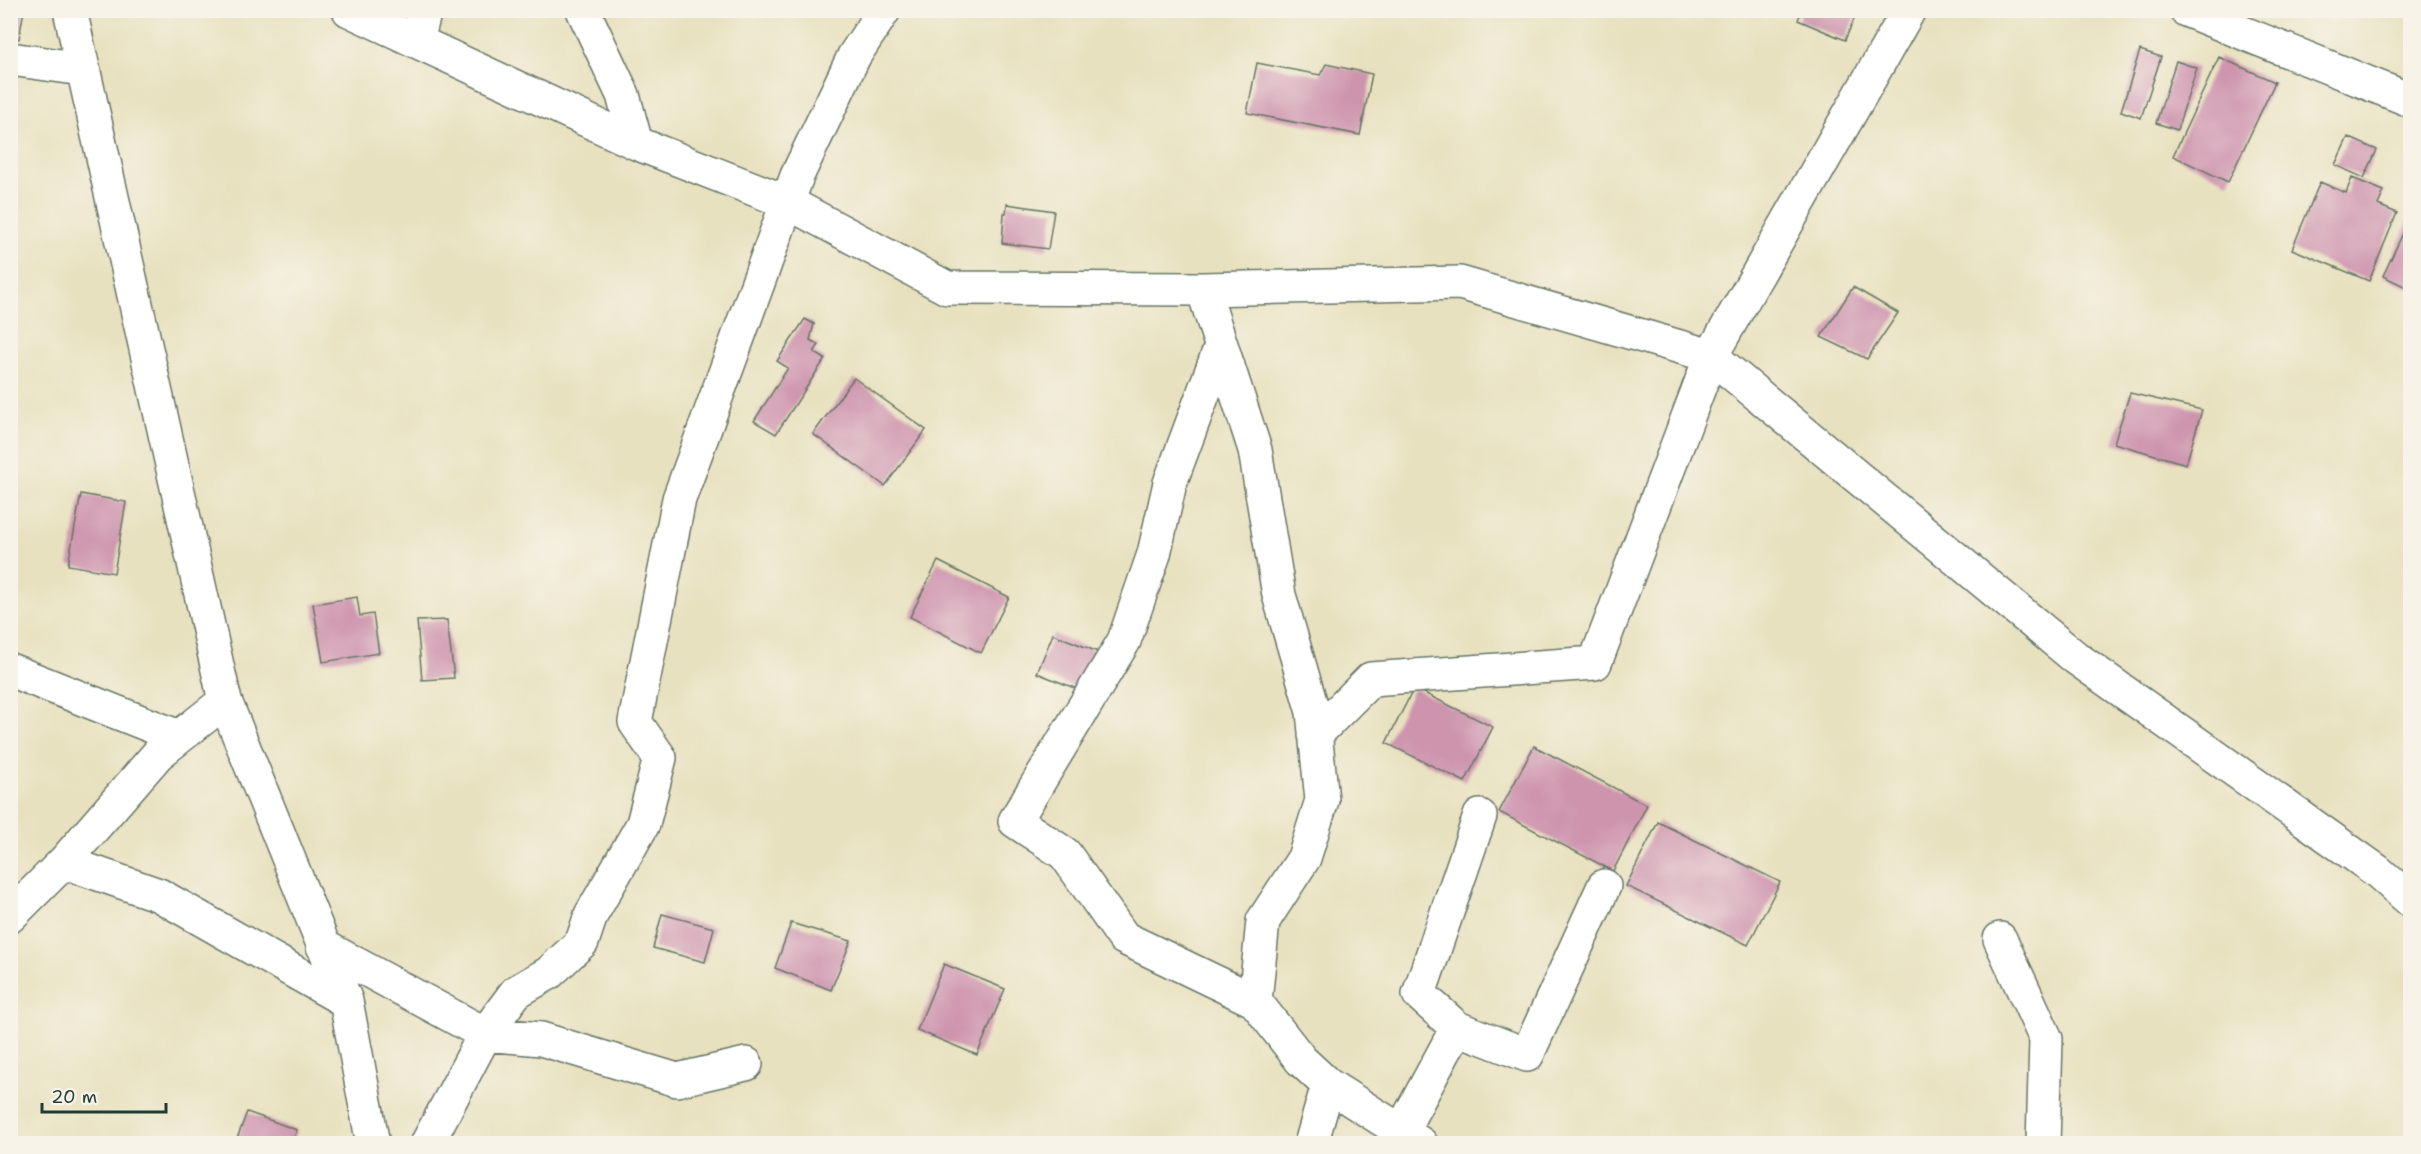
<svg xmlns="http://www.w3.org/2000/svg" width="2421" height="1154" viewBox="0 0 2421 1154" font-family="'Shantell Sans',sans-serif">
  <rect width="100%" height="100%" fill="#f7f3e8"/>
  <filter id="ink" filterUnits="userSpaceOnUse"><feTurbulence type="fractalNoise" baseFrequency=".0167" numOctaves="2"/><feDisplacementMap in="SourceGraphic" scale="12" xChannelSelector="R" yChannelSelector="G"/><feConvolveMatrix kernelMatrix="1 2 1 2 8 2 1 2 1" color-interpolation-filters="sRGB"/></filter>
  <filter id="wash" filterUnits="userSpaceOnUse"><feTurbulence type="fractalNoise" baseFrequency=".008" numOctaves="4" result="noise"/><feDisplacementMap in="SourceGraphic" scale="24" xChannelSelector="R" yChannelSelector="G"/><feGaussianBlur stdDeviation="1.35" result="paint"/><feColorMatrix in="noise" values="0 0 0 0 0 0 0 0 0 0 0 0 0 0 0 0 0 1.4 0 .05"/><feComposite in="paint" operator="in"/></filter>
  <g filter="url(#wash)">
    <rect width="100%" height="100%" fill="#e8e1bf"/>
    <g id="blocks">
      <path fill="#ce94ae" d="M 10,10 L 24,10 L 19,39 L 10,38 Z
        M 1802,10 L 1858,10 L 1845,40 L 1798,20 Z
        M 2140,50 L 2161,57 L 2141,118 L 2121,111 Z
        M 2219,57 L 2275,82 L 2228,182 L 2173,156 Z
        M 2176,61 L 2197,68 L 2177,130 L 2156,123 Z
        M 1257,63 L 1320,75 L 1326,64 L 1372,74 L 1360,135 L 1247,113 Z
        M 2348,137 L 2377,150 L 2364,178 L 2335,165 Z
        M 2352,178 L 2384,191 L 2378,205 L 2397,213 L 2369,281 L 2292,249 L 2320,182 L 2346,193 Z
        M 1007,204 L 1054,211 L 1048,249 L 1002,243 L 1004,213 L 1006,213 Z
        M 2410,218 L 2410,289 L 2383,276 Z
        M 1853,287 L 1898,313 L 1867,359 L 1821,337 Z
        M 805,319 L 814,324 L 810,340 L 819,345 L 814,352 L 825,359 L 776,434 L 754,421 L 788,368 L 777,361 Z
        M 854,378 L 926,430 L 885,486 L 813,434 Z
        M 2130,393 L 2202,410 L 2186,464 L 2114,443 Z
        M 81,494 L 126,502 L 114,573 L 68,565 Z
        M 938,561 L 1009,597 L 981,653 L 910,617 Z
        M 357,597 L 360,616 L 373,614 L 379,653 L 323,662 L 313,604 Z
        M 447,620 L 454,678 L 422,680 L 417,621 Z
        M 1053,634 L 1098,652 L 1082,691 L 1037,673 Z
        M 1414,688 L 1493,727 L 1465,782 L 1386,743 Z
        M 1534,746 L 1647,805 L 1613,871 L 1499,812 Z
        M 1658,822 L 1780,882 L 1748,945 L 1626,886 Z
        M 662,914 L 714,928 L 705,962 L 653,948 Z
        M 791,923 L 851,941 L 831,990 L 775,968 Z
        M 944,964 L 1005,989 L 977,1055 L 917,1030 Z
        M 247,1112 L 297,1130 L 292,1144 L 235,1144 Z"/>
    </g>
  </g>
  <g filter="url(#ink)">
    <use href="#blocks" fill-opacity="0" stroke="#657665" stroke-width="1.5"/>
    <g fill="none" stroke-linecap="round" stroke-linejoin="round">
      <defs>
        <path id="street" d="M 70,10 L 225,701 L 346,1001 L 373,1144
          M 349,10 L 636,143 L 787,202 L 947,288 L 1203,289 L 1460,283 L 1711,356 L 2076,658 L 2377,871 L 2410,900
          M 583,10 L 623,95 L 636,143
          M 2186,10 L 2410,100
          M 417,41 L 425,10
          M 10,59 L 83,69
          M 1203,289 L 1255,450 L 1279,595 L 1313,712 L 1322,800 L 1304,858 L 1263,921 L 1255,1001 L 1301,1060 L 1328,1085 L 1421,1144
          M 1221,346 L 1170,483 L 1154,554 L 1124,641 L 1015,821 L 1065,854 L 1124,938 L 1255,1001
          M 10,670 L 179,737
          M 1315,735 L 1371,679 L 1595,663 L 1711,356 L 1909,10
          M 64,862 L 159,895 L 346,1001
          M 10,916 L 64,862 L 158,754 L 225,701
          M 2000,939 L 2046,1039 L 2043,1144
          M 323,946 L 485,1034 L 427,1144
          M 1457,1028 L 1527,1055 L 1604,886
          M 746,1064 L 677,1080 L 541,1039 L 485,1034 L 516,992 L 549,973 L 582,942 L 591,915 L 643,824 L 660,758 L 635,722 L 679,499 L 797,176 L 854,56 L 884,10
          M 1401,1132 L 1457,1028 L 1419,994 L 1480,816
          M 1311,1144 L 1328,1085"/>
      </defs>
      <use href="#street" stroke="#657665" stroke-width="36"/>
      <use href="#street" stroke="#fff" stroke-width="33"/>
    </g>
  </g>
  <rect width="2421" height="1154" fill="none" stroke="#f7f3e8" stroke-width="36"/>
  <path d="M42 1103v9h124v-9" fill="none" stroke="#1f3d34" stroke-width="3"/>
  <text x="51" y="1103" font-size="18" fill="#1f3d34" stroke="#f7f3e8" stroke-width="4.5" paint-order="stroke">20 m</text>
</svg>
